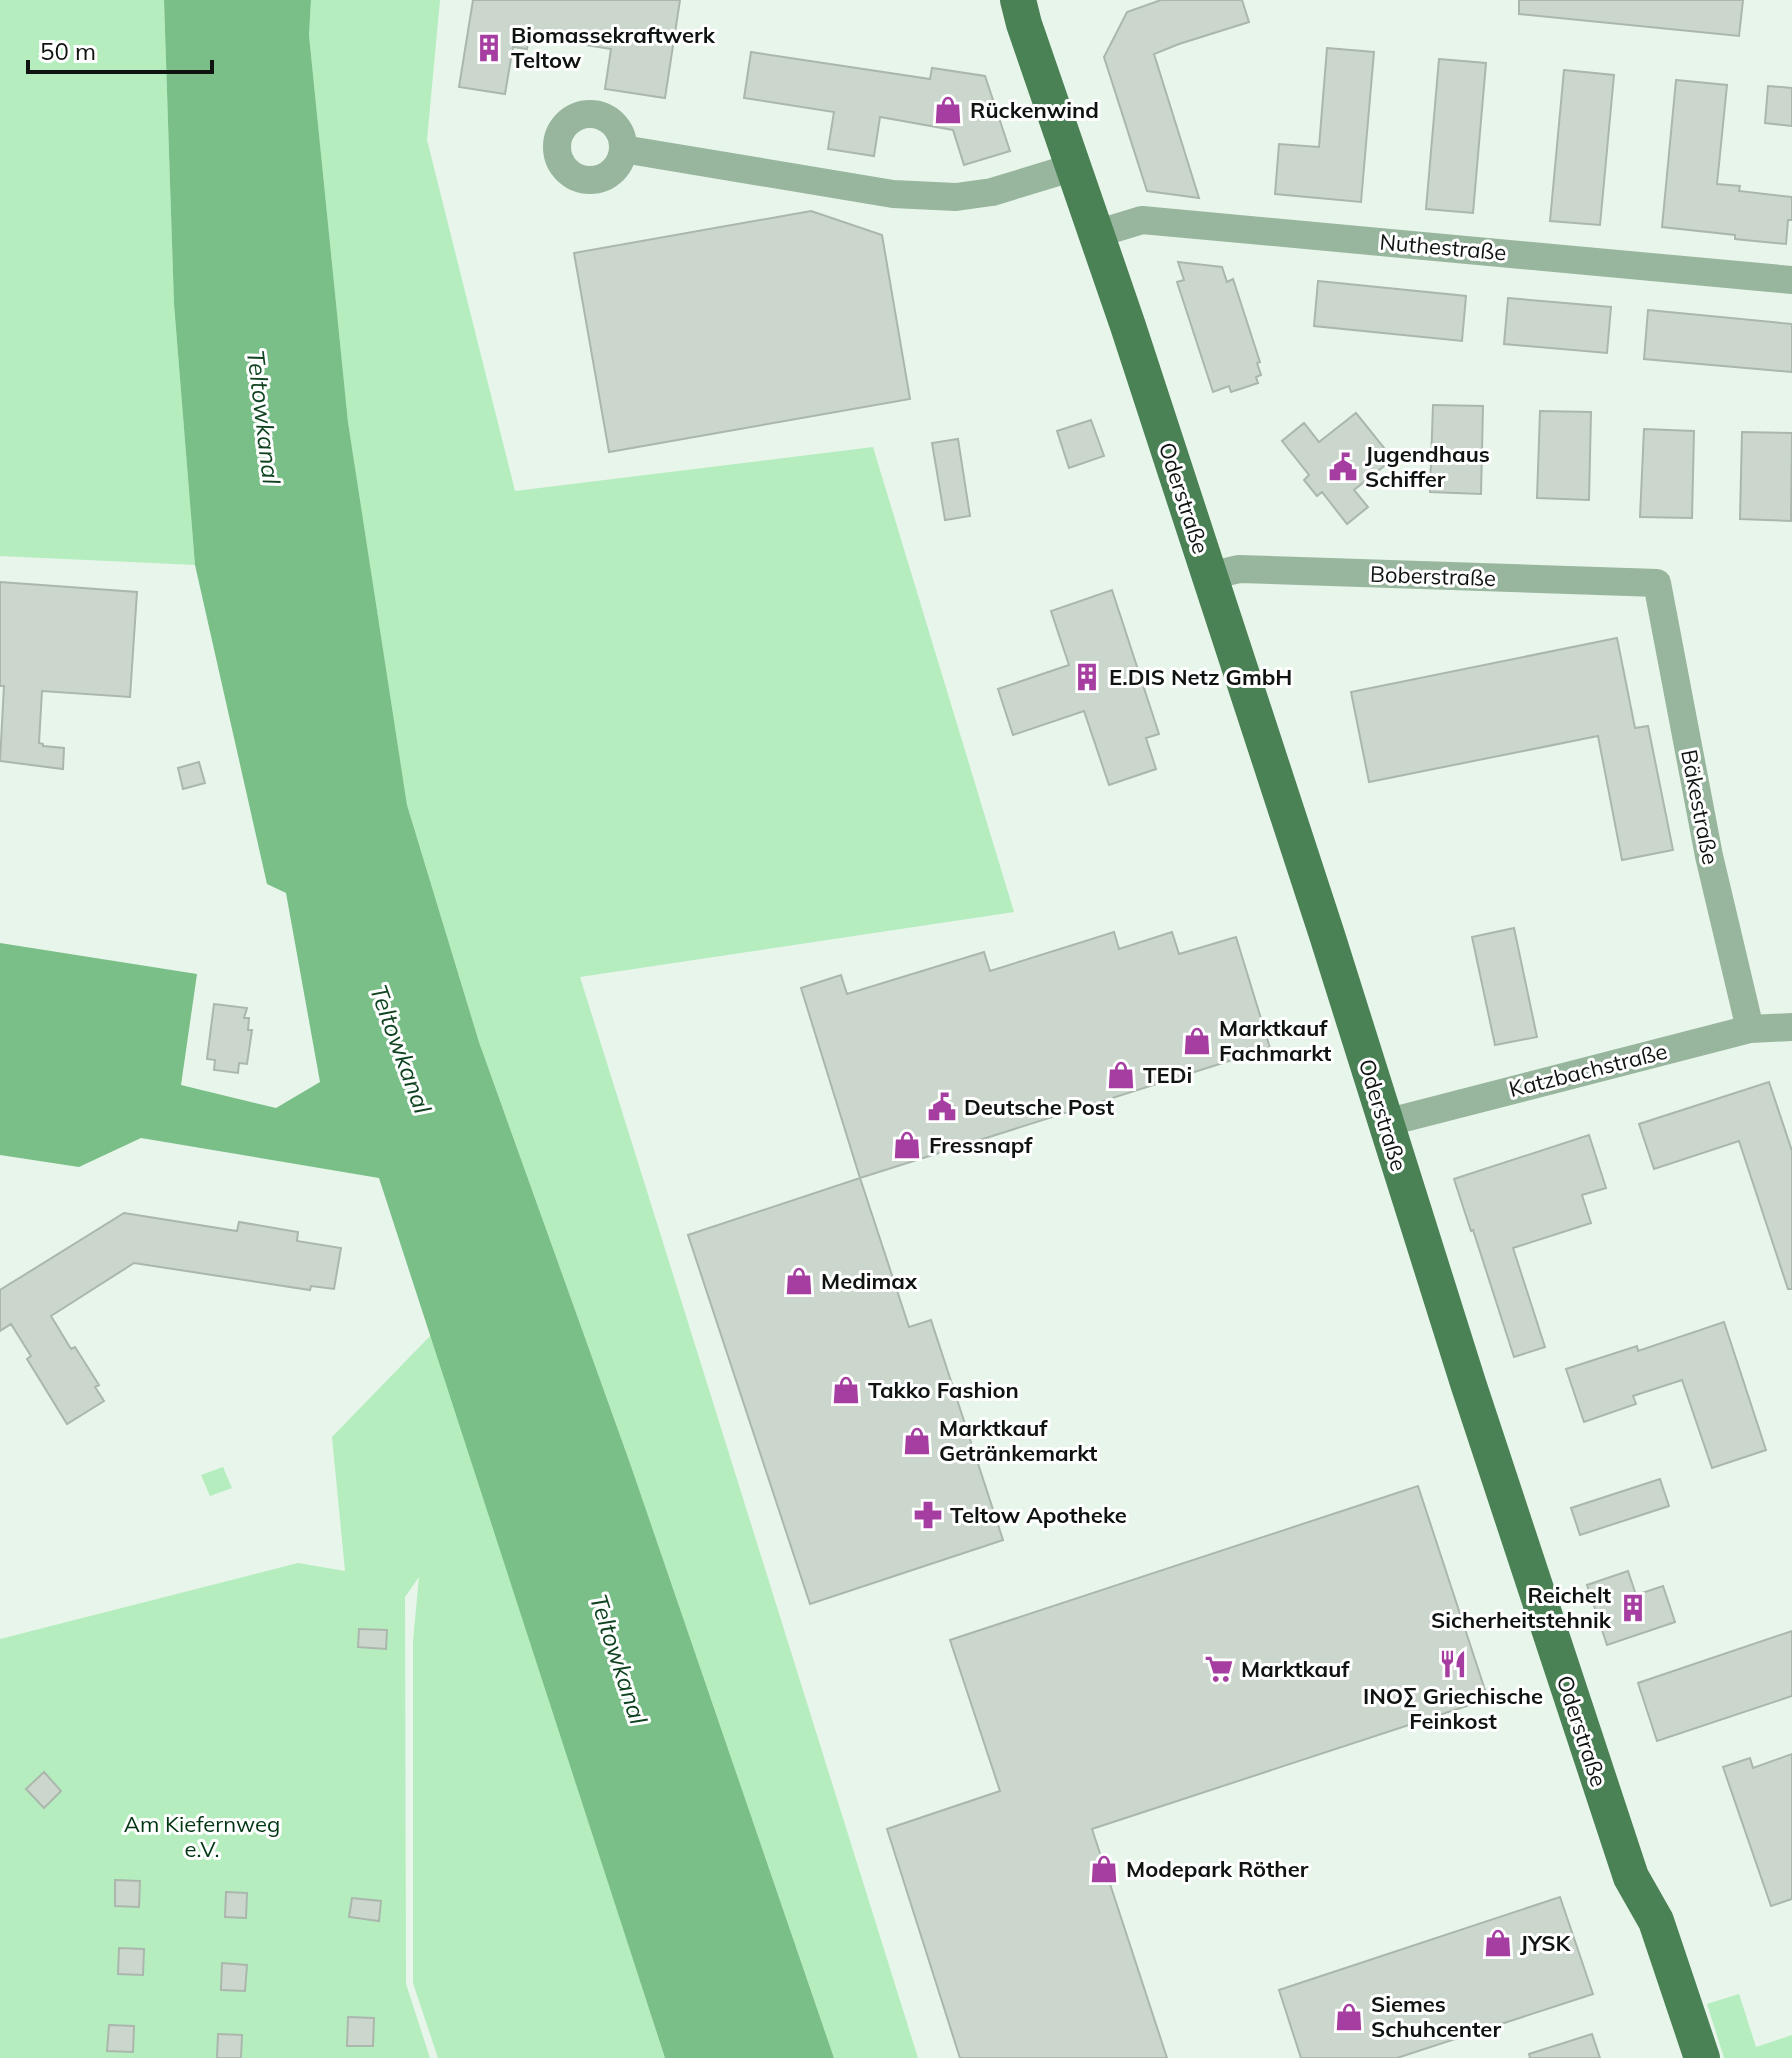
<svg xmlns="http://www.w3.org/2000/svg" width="1792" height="2058" viewBox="0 0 1792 2058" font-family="Mulish,sans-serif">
  <rect width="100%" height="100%" fill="#e8f5ea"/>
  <path fill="#b5edbf" d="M 0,0 L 164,0 L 174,304 L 195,565 L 0,556 Z
    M 311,0 L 440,0 L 427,140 L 515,491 L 873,447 L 1014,912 L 580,977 L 918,2058 L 834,2058 L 631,1466 L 479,1042 L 407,805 L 348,422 L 309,35 Z
    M 431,1335 L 665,2058 L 438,2058 L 413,1983 L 413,1641 L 419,1577 L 405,1597 L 406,1984 L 430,2058 L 0,2058 L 0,1639 L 298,1563 L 345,1571 L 332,1437 Z
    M 223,1467 L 232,1488 L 210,1496 L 201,1475 Z
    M 1739,1994 L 1756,2047 L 1792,2035 L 1792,2058 L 1724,2058 L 1707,2004 Z"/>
  <path fill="#7abf88" d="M 164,0 L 311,0 L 309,35 L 348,422 L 407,805 L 479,1042 L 631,1466 L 834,2058 L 665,2058 L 379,1178 L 141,1138 L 79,1167 L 0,1155 L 0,943 L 197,974 L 181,1085 L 276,1108 L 320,1082 L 286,893 L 267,884 L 195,565 L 174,304 Z"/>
  <path fill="#cbd7cc" stroke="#abb7ad" stroke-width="2" d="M 473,0 L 680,0 L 665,98 L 605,89 L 611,49 L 529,36 L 527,49 L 513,47 L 505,94 L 459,87 Z
    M 1161,0 L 1242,0 L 1249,22 L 1179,44 L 1154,54 L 1199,198 L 1147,191 L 1104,57 L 1127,12 Z
    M 1519,0 L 1743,0 L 1739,36 L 1519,14 Z
    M 1327,48 L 1374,52 L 1361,202 L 1275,194 L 1279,144 L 1319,147 Z
    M 751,52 L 930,79 L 932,68 L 985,76 L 1010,151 L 964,165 L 953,130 L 880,117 L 874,156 L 828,149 L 834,112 L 744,98 Z
    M 1439,59 L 1486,63 L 1473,213 L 1426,209 Z
    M 1564,70 L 1614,75 L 1600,225 L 1550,221 Z
    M 1676,80 L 1727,85 L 1717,184 L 1740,186 L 1739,191 L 1792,197 L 1792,220 L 1788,220 L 1786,244 L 1735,239 L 1735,235 L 1662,227 Z
    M 1768,86 L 1792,88 L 1792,126 L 1765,123 Z
    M 811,211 L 882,235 L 910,399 L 609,452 L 574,253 Z
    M 1178,262 L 1222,267 L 1227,282 L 1233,279 L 1260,362 L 1257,363 L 1261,375 L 1256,377 L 1258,383 L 1231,392 L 1229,386 L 1213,392 L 1177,282 L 1184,280 Z
    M 1318,281 L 1466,296 L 1462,341 L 1314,326 Z
    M 1508,298 L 1611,307 L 1607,353 L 1504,344 Z
    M 1648,310 L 1792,324 L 1792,372 L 1644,359 Z
    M 1433,405 L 1483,406 L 1481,494 L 1430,492 Z
    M 1540,411 L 1591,412 L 1589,500 L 1537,498 Z
    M 1356,413 L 1393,459 L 1354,490 L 1368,507 L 1347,524 L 1322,492 L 1317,496 L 1304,480 L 1309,475 L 1282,441 L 1304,423 L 1319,442 Z
    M 1091,420 L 1104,456 L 1069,468 L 1057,431 Z
    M 1644,429 L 1694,431 L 1692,518 L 1640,517 Z
    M 1742,432 L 1792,433 L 1791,521 L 1740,519 Z
    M 958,439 L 970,516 L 945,520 L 932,443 Z
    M 0,582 L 137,592 L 130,697 L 42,691 L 39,743 L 43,744 L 43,746 L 64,748 L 63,769 L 0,761 L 4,686 L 0,686 Z
    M 1112,590 L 1159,734 L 1146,738 L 1156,769 L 1109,785 L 1084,711 L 1013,735 L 998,689 L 1069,665 L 1051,611 Z
    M 1617,638 L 1635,728 L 1648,726 L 1673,850 L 1622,860 L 1598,736 L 1369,782 L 1351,692 Z
    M 199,762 L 205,783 L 183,789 L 178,768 Z
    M 1514,928 L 1537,1037 L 1495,1045 L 1472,937 Z
    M 1114,932 L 1119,949 L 1172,932 L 1179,954 L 1236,937 L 1270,1048 L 860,1178 L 801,988 L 841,975 L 847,994 L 984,952 L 990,971 Z
    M 214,1004 L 247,1008 L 244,1018 L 249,1018 L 248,1030 L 252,1030 L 247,1064 L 239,1063 L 238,1073 L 214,1070 L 215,1060 L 207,1059 Z
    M 1769,1082 L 1792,1151 L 1792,1289 L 1788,1289 L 1739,1141 L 1654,1169 L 1639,1124 Z
    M 1589,1135 L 1606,1188 L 1582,1195 L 1591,1223 L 1513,1248 L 1545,1347 L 1514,1357 L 1473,1230 L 1471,1231 L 1454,1179 Z
    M 860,1178 L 909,1327 L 931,1320 L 1003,1540 L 810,1604 L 688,1235 Z
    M 124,1213 L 237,1231 L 239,1222 L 298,1232 L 297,1241 L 341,1248 L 334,1289 L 311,1286 L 310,1290 L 134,1263 L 51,1316 L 71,1349 L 75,1347 L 99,1385 L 95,1387 L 104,1401 L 67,1424 L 27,1359 L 31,1356 L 11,1324 L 0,1331 L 0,1290 Z
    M 1724,1322 L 1766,1450 L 1712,1468 L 1682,1380 L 1633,1396 L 1636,1404 L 1584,1422 L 1566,1369 L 1637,1346 L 1638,1351 Z
    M 1660,1479 L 1669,1506 L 1580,1535 L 1571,1508 Z
    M 1418,1486 L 1488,1699 L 1092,1829 L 1167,2058 L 960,2058 L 887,1829 L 1000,1791 L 950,1640 Z
    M 1628,1571 L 1636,1595 L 1663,1586 L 1675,1622 L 1607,1645 L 1587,1585 Z
    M 359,1629 L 387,1630 L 386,1649 L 358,1647 Z
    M 1792,1631 L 1792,1696 L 1657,1741 L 1638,1683 Z
    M 1792,1754 L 1792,1899 L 1771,1906 L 1723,1767 L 1750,1758 L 1753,1768 Z
    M 44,1772 L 61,1791 L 44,1808 L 26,1789 Z
    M 115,1880 L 140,1881 L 139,1907 L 115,1906 Z
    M 226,1892 L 247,1893 L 246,1918 L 225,1917 Z
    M 1560,1897 L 1593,1994 L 1397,2058 L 1301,2058 L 1279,1990 Z
    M 352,1898 L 381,1901 L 379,1921 L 349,1917 Z
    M 119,1948 L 144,1949 L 143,1975 L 118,1974 Z
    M 222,1963 L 247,1965 L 245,1991 L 221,1990 Z
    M 348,2017 L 374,2018 L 373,2046 L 347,2046 Z
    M 109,2025 L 134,2026 L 133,2052 L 107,2051 Z
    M 218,2034 L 242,2035 L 241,2058 L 217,2058 Z
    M 1592,2034 L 1600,2058 L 1530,2058 L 1529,2054 Z"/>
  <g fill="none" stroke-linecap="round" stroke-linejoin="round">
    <path stroke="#98b59d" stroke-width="28" d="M557 147a33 33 0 1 1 66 0a33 33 0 1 1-66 0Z
      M 623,149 L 893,194 L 956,197 L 992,192 L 1074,167
      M 1096,234 L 1142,220 L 1792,280
      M 1209,576 L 1239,569 L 1657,583 L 1709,856 L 1750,1029
      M 1385,1123 L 1750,1029 L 1792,1027"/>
    <path stroke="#4a8256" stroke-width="36" d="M 1018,0 L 1024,24 L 1128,326 L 1327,935 L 1468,1383 L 1631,1877 L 1656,1921 L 1702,2058"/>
  </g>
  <defs>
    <symbol id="building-bare" viewBox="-9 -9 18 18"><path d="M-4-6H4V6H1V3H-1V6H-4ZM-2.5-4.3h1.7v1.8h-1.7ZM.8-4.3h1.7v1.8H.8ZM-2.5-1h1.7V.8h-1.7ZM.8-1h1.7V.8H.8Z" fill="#a63ea1" stroke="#fff" stroke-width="2.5" paint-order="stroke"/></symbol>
    <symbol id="shop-bare" viewBox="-9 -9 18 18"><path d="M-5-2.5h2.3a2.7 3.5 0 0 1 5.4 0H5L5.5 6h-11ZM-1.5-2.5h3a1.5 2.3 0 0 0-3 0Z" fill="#a63ea1" stroke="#fff" stroke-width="2.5" paint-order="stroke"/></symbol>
    <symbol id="civic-bare" viewBox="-9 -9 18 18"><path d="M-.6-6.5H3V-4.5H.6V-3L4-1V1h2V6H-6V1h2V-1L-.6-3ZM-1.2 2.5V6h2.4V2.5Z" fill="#a63ea1" stroke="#fff" stroke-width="2.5" paint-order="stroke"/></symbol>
    <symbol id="pharmacy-bare" viewBox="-9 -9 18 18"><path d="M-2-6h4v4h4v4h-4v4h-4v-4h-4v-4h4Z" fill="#a63ea1" stroke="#fff" stroke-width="2.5" paint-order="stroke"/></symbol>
    <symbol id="restaurant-bare" viewBox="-9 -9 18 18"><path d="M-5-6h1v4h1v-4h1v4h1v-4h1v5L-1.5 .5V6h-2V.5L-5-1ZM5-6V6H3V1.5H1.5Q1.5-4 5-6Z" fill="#a63ea1" stroke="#fff" stroke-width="2.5" paint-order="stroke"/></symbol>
    <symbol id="supermarket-bare" viewBox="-9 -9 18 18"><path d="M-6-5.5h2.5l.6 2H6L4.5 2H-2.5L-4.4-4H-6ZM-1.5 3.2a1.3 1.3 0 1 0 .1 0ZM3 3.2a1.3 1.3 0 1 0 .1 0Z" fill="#a63ea1" stroke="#fff" stroke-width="2.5" paint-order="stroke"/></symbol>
  </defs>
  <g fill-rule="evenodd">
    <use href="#building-bare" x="469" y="28" width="40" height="40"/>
    <use href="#shop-bare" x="928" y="90" width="40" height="40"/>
    <use href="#civic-bare" x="1323" y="447" width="40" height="40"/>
    <use href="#building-bare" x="1067" y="657" width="40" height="40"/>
    <use href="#shop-bare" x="1177" y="1021" width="40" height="40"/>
    <use href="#shop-bare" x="1101" y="1055" width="40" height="40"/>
    <use href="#civic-bare" x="922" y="1087" width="40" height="40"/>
    <use href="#shop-bare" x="887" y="1125" width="40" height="40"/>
    <use href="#shop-bare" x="779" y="1261" width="40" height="40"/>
    <use href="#shop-bare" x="826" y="1370" width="40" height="40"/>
    <use href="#shop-bare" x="897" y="1421" width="40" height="40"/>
    <use href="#pharmacy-bare" x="908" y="1495" width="40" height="40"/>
    <use href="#building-bare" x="1613" y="1588" width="40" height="40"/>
    <use href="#restaurant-bare" x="1433" y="1644" width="40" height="40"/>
    <use href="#supermarket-bare" x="1199" y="1649" width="40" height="40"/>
    <use href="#shop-bare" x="1084" y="1849" width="40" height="40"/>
    <use href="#shop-bare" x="1478" y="1923" width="40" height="40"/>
    <use href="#shop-bare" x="1329" y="1997" width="40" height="40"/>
  </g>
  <g text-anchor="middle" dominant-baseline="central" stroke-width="6" stroke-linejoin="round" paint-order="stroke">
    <g font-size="22" font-weight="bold" fill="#101411" stroke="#fff" text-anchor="start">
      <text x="511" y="35">Biomassekraftwerk<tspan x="511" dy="25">Teltow</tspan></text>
      <text x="970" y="110">Rückenwind</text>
      <text x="1365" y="454">Jugendhaus<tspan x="1365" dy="25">Schiffer</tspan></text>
      <text x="1109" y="677">E.DIS Netz GmbH</text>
      <text x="1219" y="1028">Marktkauf<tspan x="1219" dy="25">Fachmarkt</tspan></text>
      <text x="1143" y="1075">TEDi</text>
      <text x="964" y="1107">Deutsche Post</text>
      <text x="929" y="1145">Fressnapf</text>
      <text x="821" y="1281">Medimax</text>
      <text x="868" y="1390">Takko Fashion</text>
      <text x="939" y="1428">Marktkauf<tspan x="939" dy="25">Getränkemarkt</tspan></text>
      <text x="950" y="1515">Teltow Apotheke</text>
      <text x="1611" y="1595" text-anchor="end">Reichelt<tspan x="1611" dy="25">Sicherheitstehnik</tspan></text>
      <text x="1241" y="1669">Marktkauf</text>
      <text x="1453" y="1696" text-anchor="middle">INOΣ Griechische<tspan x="1453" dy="25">Feinkost</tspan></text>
      <text x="1126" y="1869">Modepark Röther</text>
      <text x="1520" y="1943">JYSK</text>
      <text x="1371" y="2004">Siemes<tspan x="1371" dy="25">Schuhcenter</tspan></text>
    </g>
    <g font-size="22" fill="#101411" stroke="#fff">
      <text transform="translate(1443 247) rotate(5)">Nuthestraße</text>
      <text transform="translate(1184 498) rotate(72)">Oderstraße</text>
      <text transform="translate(1433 576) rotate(2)">Boberstraße</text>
      <text transform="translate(1700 807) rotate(79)">Bäkestraße</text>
      <text transform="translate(1588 1070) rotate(-14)">Katzbachstraße</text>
      <text transform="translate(1383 1115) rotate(73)">Oderstraße</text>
      <text transform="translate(1582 1731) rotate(72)">Oderstraße</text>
    </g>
    <g font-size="22" fill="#003613" stroke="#fff">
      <text x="202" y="1824">Am Kiefernweg<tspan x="202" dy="25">e.V.</tspan></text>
    </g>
    <g font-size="24" font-style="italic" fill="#0f421f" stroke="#fff">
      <text transform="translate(264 417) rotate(83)">Teltowkanal</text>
      <text transform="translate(401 1049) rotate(70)">Teltowkanal</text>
      <text transform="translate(619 1659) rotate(72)">Teltowkanal</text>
    </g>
  </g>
  <path d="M28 60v12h184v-12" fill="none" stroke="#101411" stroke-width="4"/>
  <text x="40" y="60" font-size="24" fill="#101411" stroke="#ffffff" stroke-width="6" paint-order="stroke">50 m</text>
</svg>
